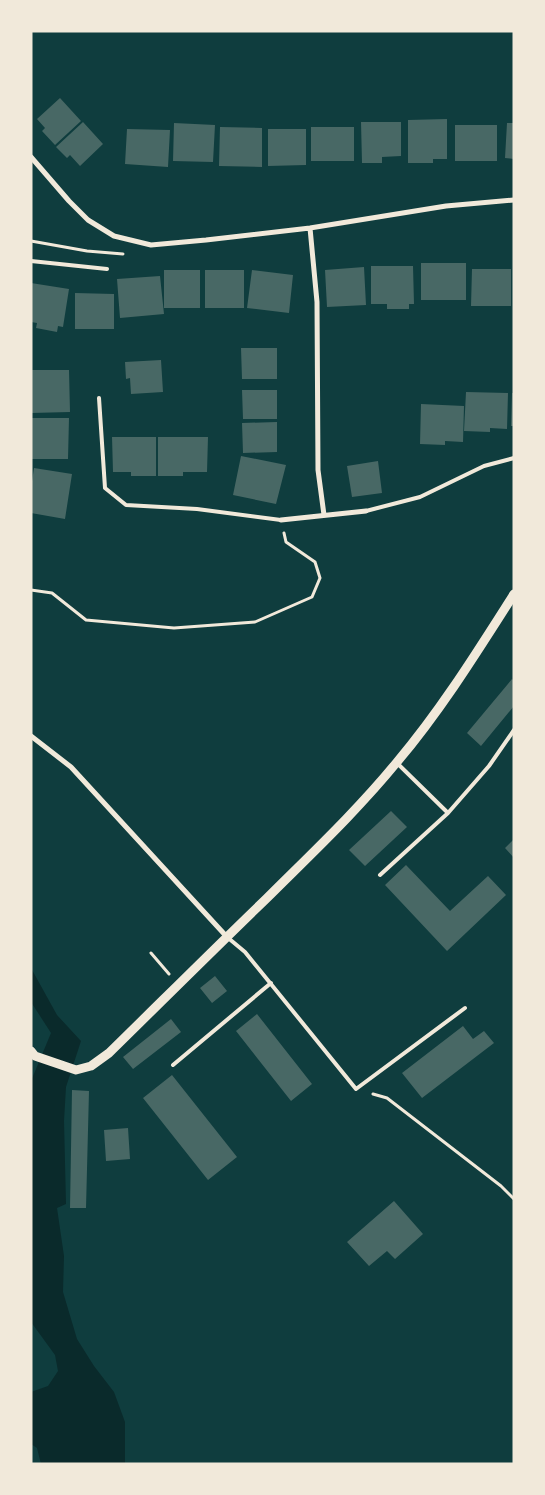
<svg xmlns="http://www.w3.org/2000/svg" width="545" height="1495" viewBox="0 0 545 1495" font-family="'DejaVu Sans',sans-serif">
  <rect width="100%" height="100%" fill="#0f3d3e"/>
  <path fill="#0a2a2b" d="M 31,968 L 57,1015 L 81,1041 L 66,1087 L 64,1121 L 66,1204 L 57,1208 L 64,1256 L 63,1292 L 77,1339 L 94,1366 L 114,1392 L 125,1422 L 125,1464 L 41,1464 L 37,1448 L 31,1444 L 31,1392 L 48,1386 L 58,1371 L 55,1355 L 31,1322 L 31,1081 L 51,1033 L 31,1002 Z"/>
  <path fill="#486865" d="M 60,98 L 81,121 L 55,145 L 42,131 L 45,128 L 37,119 Z
    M 447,119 L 447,159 L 433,159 L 433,163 L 408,163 L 408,120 Z
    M 83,122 L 103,144 L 80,166 L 70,155 L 67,158 L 56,147 Z
    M 361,122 L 401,122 L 401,156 L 382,157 L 382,163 L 362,163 Z
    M 174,123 L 215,125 L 213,162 L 173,161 Z
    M 507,123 L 514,123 L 514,159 L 505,158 Z
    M 455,125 L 497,125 L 497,161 L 455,161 Z
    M 220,127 L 262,128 L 262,167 L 219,166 Z
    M 311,127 L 354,127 L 354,161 L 311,161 Z
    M 127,129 L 170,130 L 168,167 L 125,164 Z
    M 268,129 L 306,129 L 306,165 L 268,166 Z
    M 421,263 L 466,263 L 466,300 L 421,300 Z
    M 371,266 L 413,266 L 414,304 L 409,304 L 409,309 L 387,309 L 387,304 L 371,304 Z
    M 364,267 L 366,305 L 327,307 L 325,270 Z
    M 472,269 L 511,269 L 511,306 L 471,306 Z
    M 164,270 L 200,270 L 200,308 L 164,308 Z
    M 205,270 L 244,270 L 244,308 L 205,308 Z
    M 252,270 L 293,275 L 289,313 L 247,308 Z
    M 160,276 L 164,314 L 120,318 L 117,279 Z
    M 31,283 L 69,289 L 63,327 L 58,326 L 57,332 L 36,328 L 37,323 L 31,322 Z
    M 75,293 L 114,294 L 114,329 L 75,329 Z
    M 241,348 L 277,348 L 277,379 L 242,379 Z
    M 161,360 L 163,392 L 131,394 L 130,378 L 126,379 L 125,362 Z
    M 31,370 L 69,370 L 70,412 L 31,413 Z
    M 242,390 L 277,390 L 277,419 L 243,419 Z
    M 466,392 L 508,393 L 507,429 L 490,428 L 490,432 L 464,431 Z
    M 512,393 L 514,393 L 514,426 L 511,426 Z
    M 421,404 L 464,406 L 463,442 L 445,441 L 445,445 L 420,444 Z
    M 31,418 L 69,418 L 68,459 L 31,459 Z
    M 277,422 L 277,452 L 243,453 L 242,423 Z
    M 112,437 L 156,437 L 156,476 L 131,476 L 131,472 L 113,472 Z
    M 158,437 L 208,437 L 207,472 L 183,472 L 183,476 L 158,476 Z
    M 241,456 L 286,465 L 276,504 L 233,495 Z
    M 378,461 L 382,493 L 352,497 L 347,466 Z
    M 34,468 L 72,474 L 65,519 L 31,513 L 31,488 Z
    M 512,679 L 514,681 L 514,706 L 481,746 L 467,733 Z
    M 391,811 L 407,827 L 365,866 L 349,850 Z
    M 514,839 L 514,858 L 505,848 Z
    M 406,865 L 450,911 L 488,876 L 506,895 L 447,951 L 385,885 Z
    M 215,976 L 227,991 L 212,1003 L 200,988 Z
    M 257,1014 L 312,1084 L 291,1101 L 236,1031 Z
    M 171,1019 L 181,1032 L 133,1069 L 123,1057 Z
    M 463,1026 L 473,1039 L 484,1031 L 494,1043 L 422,1098 L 402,1073 Z
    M 172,1075 L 237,1157 L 208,1180 L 143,1098 Z
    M 72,1090 L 89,1091 L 86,1208 L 70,1208 Z
    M 128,1128 L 130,1159 L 106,1161 L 104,1130 Z
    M 394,1201 L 423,1234 L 395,1259 L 387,1251 L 369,1266 L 347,1242 Z"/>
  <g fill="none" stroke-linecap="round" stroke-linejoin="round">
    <path stroke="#f1e9da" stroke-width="3" d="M 31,241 L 87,251 L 123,254
      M 31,590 L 52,593 L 86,620 L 174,628 L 255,622 L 312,597 L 320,578 L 315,562 L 286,542 L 284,533
      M 151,953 L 169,974
      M 373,1094 L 387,1098 L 501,1186 L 514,1199"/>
    <path stroke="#f1e9da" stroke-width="4" d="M 31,261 L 107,269
      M 99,398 L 105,488 L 126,505 L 197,509 L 281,520
      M 366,511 L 420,497 L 484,466 L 514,458
      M 397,763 L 448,813 L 489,766 L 514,730
      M 380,875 L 448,813
      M 227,937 L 245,952 L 356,1089 L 465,1008
      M 173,1065 L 271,983"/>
    <path stroke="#f1e9da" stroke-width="5" d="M 31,157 L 69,201 L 88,220 L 114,236 L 151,245 L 206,240 L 310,228 L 446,206 L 514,200
      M 310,228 L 317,302 L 318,470 L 324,515
      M 281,520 L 366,511
      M 31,736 L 71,767 L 227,937"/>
    <path stroke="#f1e9da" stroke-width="9" d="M 31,1051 L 35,1056 L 76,1070 L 91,1066 L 109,1053 C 161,1002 213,950 266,899 C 310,855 357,811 397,762 C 441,710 477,652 514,594"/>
  </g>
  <rect width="545" height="1495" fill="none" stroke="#f1e9da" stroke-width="65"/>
</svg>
